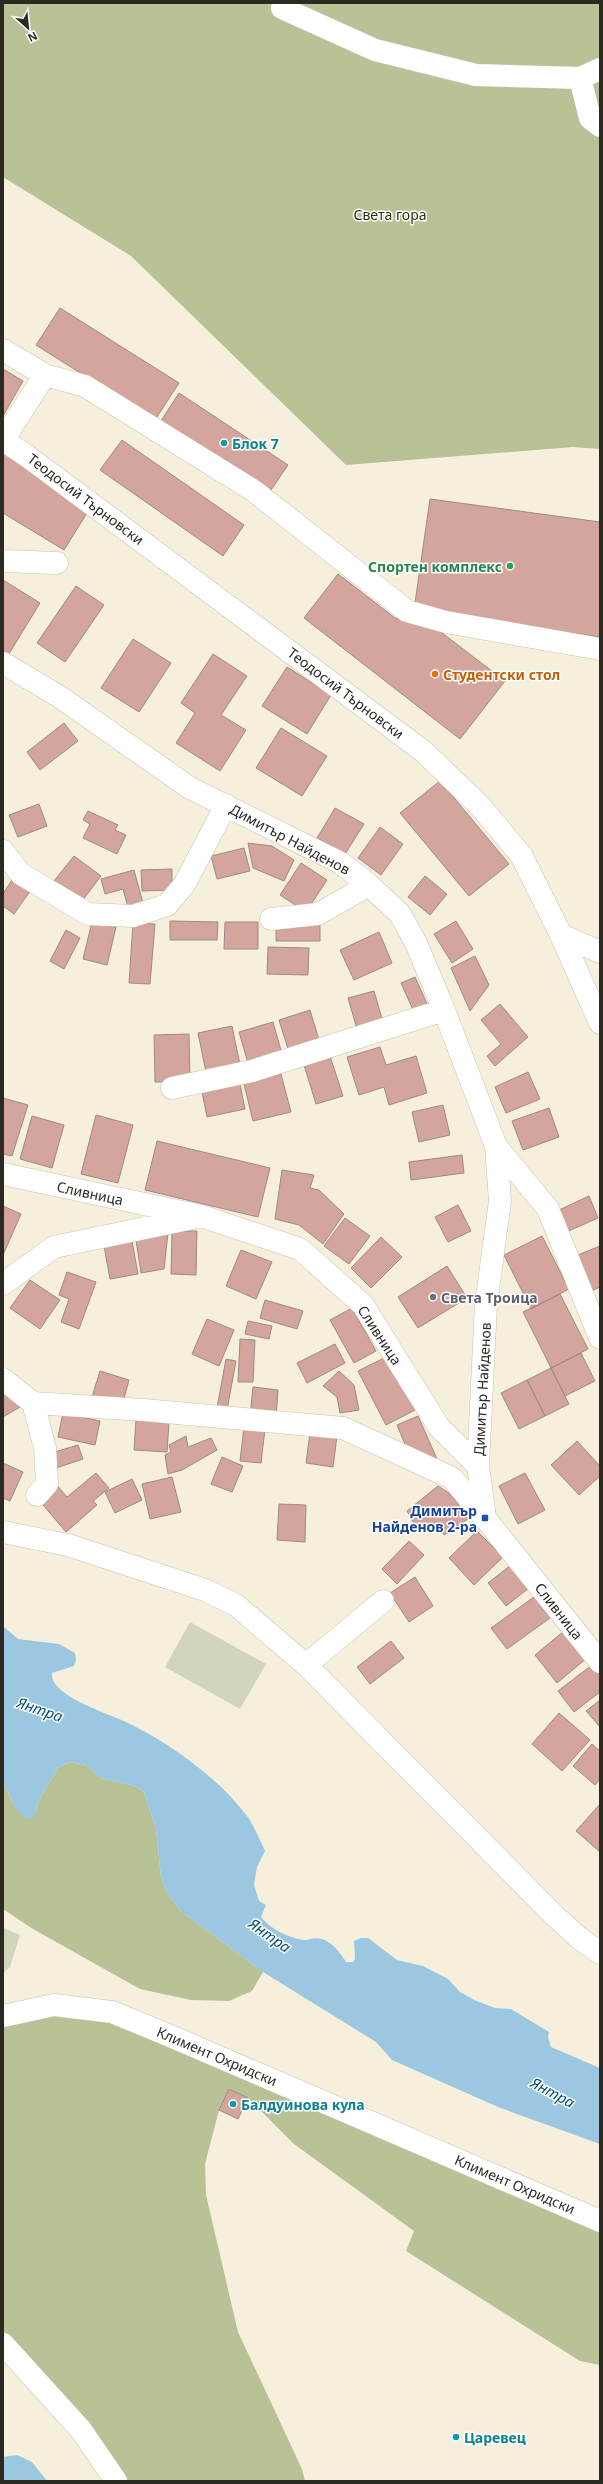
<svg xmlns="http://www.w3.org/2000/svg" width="603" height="2484" viewBox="0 0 603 2484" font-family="'Noto Sans',sans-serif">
  <rect width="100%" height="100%" fill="#f5efdc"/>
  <path fill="#d1d6ba" d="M 190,1622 L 266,1664 L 240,1709 L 165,1667 Z
    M 3,1928 L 20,1935 L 10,1967 L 3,1973 Z"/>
  <path fill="#b9c196" d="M 3,3 L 600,3 L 600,449 L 573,447 L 346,465 L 131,256 L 3,177 Z
    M 70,1762 L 86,1765 L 101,1778 L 135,1786 L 144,1792 L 156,1829 L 161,1877 L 167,1893 L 181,1911 L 263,1972 L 252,1991 L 229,2001 L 191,2000 L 140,1989 L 33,1929 L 3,1909 L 3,1783 L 15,1807 L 36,1814 C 37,1796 51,1784 57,1768 Z
    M 112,2012 L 600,2221 L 600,2365 L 580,2361 L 406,2251 L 414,2231 L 294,2144 L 248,2098 L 229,2089 L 219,2110 L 205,2164 L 206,2195 L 238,2332 L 302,2469 L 305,2481 L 116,2481 L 3,2344 L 3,2016 Z"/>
  <path fill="#9cc7e1" d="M 3,1626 L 18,1639 L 59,1644 L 75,1653 L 76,1660 L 74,1666 L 52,1673 C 49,1695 107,1713 124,1721 C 168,1742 218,1777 247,1816 C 254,1826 260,1840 265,1851 L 257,1867 L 254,1885 L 259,1901 L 266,1905 L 261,1917 C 270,1929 289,1938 304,1940 C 310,1940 315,1937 322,1939 C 333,1943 340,1952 346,1962 L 353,1962 L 355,1959 L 354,1941 L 361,1938 L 368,1938 L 397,1960 L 423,1966 L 448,1979 L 460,1992 L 474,2000 L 495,2008 L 511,2009 L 549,2032 L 548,2037 L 551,2047 L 600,2068 L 600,2144 L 498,2107 L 392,2060 L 376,2042 L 263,1972 L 181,1911 L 167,1893 L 161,1877 L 156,1829 L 144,1792 L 135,1786 L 101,1778 L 86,1765 L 70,1762 L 57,1768 C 51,1784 37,1796 36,1814 L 31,1819 L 24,1817 L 15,1807 L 3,1783 Z
    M 17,2455 L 32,2462 L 47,2481 L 3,2481 L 3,2457 Z"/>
  <path fill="#d4a59c" stroke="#9e8a86" d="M 60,308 L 179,383 L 155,420 L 36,345 Z
    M 3,369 L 23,381 L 3,416 Z
    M 179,393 L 288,465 L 269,493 L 161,421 Z
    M 122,440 L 244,525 L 223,556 L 100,470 Z
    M 3,451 L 92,505 L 64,550 L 3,513 Z
    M 430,499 L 600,522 L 600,637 L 414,610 Z
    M 338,574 L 395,618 L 429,623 L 505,681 L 460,739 L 304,618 Z
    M 3,580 L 40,603 L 7,657 L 3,655 Z
    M 76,586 L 104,605 L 65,662 L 37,643 Z
    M 133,639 L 171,663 L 139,712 L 101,688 Z
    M 213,654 L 247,676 L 221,715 L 246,730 L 220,771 L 176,743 L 195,713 L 181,703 Z
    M 287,667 L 331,695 L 307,734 L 262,706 Z
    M 64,723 L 78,741 L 40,770 L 27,752 Z
    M 281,728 L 327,756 L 302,796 L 256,768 Z
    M 440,781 L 509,864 L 469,896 L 400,813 Z
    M 39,804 L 47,826 L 18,837 L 9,815 Z
    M 335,808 L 364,824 L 345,854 L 317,838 Z
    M 88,811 L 118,825 L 115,830 L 126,835 L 117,854 L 83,838 L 90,824 L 83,820 Z
    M 380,827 L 403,844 L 381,875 L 358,858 Z
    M 248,843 L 272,846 L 294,860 L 284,881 L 253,868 Z
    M 244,848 L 250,871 L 217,879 L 211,856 Z
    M 74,856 L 101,876 L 82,901 L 54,881 Z
    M 301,863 L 327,880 L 306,912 L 280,895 Z
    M 172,869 L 172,890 L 142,891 L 141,870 Z
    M 134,870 L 143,903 L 128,907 L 123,889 L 105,894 L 101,879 Z
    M 15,875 L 33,887 L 14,914 L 3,906 L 3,894 Z
    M 425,876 L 447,894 L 430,915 L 408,897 Z
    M 170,921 L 218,922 L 217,940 L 170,940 Z
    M 276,921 L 320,922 L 320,941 L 276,941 Z
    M 456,921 L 473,949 L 452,963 L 434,934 Z
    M 92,922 L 116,927 L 107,965 L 83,959 Z
    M 225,922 L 258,922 L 258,949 L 224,949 Z
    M 133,923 L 155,924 L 150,984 L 129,983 Z
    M 66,930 L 80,938 L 64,969 L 50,961 Z
    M 379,932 L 392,963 L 354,980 L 340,950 Z
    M 268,947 L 309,948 L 308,975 L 267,974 Z
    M 475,956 L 489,985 L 470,1011 L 451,968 Z
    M 415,977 L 428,1006 L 414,1012 L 401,983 Z
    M 374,991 L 383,1022 L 357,1029 L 348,998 Z
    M 500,1004 L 528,1037 L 495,1066 L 487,1056 L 501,1044 L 481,1020 Z
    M 310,1010 L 320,1043 L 289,1052 L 279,1020 Z
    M 273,1022 L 282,1054 L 248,1063 L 239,1032 Z
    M 232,1026 L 240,1065 L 206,1072 L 198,1033 Z
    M 189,1034 L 190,1081 L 155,1082 L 154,1035 Z
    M 380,1047 L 386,1065 L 416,1056 L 427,1093 L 389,1105 L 384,1087 L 359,1095 L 347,1057 Z
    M 330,1056 L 343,1096 L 316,1104 L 304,1065 Z
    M 528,1072 L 540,1099 L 506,1113 L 495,1087 Z
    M 281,1074 L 291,1112 L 253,1121 L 244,1084 Z
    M 240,1084 L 245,1109 L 207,1117 L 202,1092 Z
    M 3,1098 L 28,1105 L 12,1156 L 3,1154 Z
    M 443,1105 L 450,1135 L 419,1142 L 412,1112 Z
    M 549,1108 L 559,1137 L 523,1150 L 512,1121 Z
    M 96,1115 L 133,1125 L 118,1183 L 81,1174 Z
    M 32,1116 L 64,1125 L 52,1168 L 20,1159 Z
    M 157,1141 L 270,1168 L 258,1217 L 145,1190 Z
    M 462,1155 L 464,1173 L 411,1180 L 409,1162 Z
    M 282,1170 L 314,1175 L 310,1188 L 319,1190 L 344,1214 L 323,1244 L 299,1225 L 275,1219 Z
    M 589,1196 L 598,1218 L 564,1233 L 555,1212 Z
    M 458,1205 L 471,1231 L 448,1242 L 435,1217 Z
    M 3,1206 L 21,1214 L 3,1255 Z
    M 345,1218 L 370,1236 L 349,1264 L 324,1246 Z
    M 172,1231 L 197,1231 L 196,1275 L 171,1274 Z
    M 168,1233 L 164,1269 L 141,1273 L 136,1240 Z
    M 542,1236 L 569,1289 L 531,1309 L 504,1255 Z
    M 381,1237 L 402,1257 L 371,1288 L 351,1268 Z
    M 132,1241 L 138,1274 L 110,1279 L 104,1246 Z
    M 600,1246 L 600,1287 L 589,1292 L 573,1257 Z
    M 241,1250 L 272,1262 L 256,1299 L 226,1286 Z
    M 447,1266 L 467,1298 L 418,1328 L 398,1297 Z
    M 67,1272 L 96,1282 L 79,1329 L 61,1322 L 69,1299 L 59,1295 Z
    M 30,1280 L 60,1300 L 40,1329 L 10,1308 Z
    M 560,1294 L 588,1349 L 551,1368 L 523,1312 Z
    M 265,1300 L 303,1311 L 297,1329 L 260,1318 Z
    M 352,1308 L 376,1351 L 354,1363 L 330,1320 Z
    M 207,1319 L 234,1330 L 219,1366 L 192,1354 Z
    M 248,1321 L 272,1326 L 269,1339 L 245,1334 Z
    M 240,1339 L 255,1340 L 253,1382 L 238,1382 Z
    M 335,1344 L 345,1363 L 307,1383 L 297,1363 Z
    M 581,1353 L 595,1381 L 565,1396 L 551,1368 Z
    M 388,1356 L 415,1410 L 386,1425 L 358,1371 Z
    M 226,1359 L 236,1361 L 227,1410 L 217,1408 Z
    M 551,1368 L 569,1404 L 545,1416 L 527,1380 Z
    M 100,1371 L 129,1380 L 122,1406 L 92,1397 Z
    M 339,1371 L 354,1385 L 359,1410 L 340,1413 L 337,1397 L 323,1386 Z
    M 527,1380 L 545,1416 L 519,1429 L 501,1393 Z
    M 3,1385 L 13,1394 L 20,1407 L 3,1417 Z
    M 253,1387 L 278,1390 L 276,1418 L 250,1416 Z
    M 63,1413 L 100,1421 L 95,1445 L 58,1437 Z
    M 418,1416 L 437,1459 L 430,1463 L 407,1449 L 397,1425 Z
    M 136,1420 L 169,1422 L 167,1452 L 134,1450 Z
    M 244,1427 L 265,1429 L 261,1463 L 240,1461 Z
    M 310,1433 L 337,1436 L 333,1467 L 306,1463 Z
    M 186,1436 L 188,1447 L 211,1438 L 217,1450 L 182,1470 L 168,1474 L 165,1455 L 171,1452 L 169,1445 Z
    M 577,1441 L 600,1466 L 600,1476 L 579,1495 L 551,1465 Z
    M 78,1445 L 83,1459 L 53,1469 L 48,1454 Z
    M 222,1457 L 243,1466 L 232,1492 L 211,1484 Z
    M 3,1463 L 23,1472 L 10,1501 L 3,1498 Z
    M 96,1473 L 109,1488 L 93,1501 L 97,1505 L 66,1532 L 38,1499 L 55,1483 L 67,1497 Z
    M 525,1473 L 545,1510 L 518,1524 L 499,1486 Z
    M 172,1477 L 181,1512 L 150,1519 L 142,1484 Z
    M 132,1479 L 142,1500 L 115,1513 L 105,1492 Z
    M 438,1486 L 452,1495 L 468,1519 L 444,1535 L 436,1522 L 419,1532 L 407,1511 Z
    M 279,1504 L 306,1505 L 305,1542 L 277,1540 Z
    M 477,1531 L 503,1557 L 474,1585 L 449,1558 Z
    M 409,1541 L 424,1555 L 397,1584 L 382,1569 Z
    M 511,1565 L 529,1588 L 506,1606 L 488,1583 Z
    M 415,1577 L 433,1606 L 409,1622 L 390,1593 Z
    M 534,1597 L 550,1618 L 507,1649 L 491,1628 Z
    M 564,1631 L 587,1658 L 557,1683 L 535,1655 Z
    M 391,1641 L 404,1658 L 370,1684 L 357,1667 Z
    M 592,1665 L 600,1675 L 600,1692 L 574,1712 L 558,1691 Z
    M 600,1700 L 600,1727 L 586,1711 Z
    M 559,1713 L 590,1740 L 562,1771 L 532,1744 Z
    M 592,1744 L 600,1751 L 600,1779 L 595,1785 L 573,1766 Z
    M 600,1804 L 600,1852 L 576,1831 Z
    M 229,2089 L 248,2098 L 238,2119 L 219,2110 Z"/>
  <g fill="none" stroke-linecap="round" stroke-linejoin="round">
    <defs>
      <path id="minor" d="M 282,8 L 375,50 L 476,75 L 580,78 L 600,69
        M 580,78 L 590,118 L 600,126
        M 3,350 L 45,375 L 3,440
        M 45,375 L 85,386 L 254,491 L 407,611 L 446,622 L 600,649
        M 3,440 L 27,456 L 423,751 L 481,807 L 521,855 L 561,935 L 600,1023
        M 3,561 L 57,563
        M 3,663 L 60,697 L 190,788 L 341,863 L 369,885 L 400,914 L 416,943 L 444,1010 L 496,1146 L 500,1201 L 486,1304 L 478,1466 L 485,1518 L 600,1662
        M 3,851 L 21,874 L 88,914 L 133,916 L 167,905 L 184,885 L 226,805
        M 271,919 L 318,914 L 369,885
        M 561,935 L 600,952
        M 172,1088 L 252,1071 L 444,1010
        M 496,1146 L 548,1209 L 600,1338
        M 3,1174 L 201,1216 L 300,1249 L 363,1305 L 439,1427 L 478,1466
        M 3,1284 L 54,1247 L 193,1218
        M 3,1379 L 33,1403 L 144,1410 L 343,1428 L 452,1478 L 485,1518
        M 33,1403 L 45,1448 L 47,1484 L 37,1495
        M 3,1532 L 68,1545 L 205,1590 L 236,1605 L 306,1665 L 554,1915 L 579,1938 L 600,1953
        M 306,1665 L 383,1601
        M 3,2016 L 54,2005 L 112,2012 L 168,2035 L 600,2221
        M 3,2344 L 81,2430 L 116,2481"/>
    </defs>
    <use href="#minor" stroke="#c8c2b0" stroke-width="23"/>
    <use href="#minor" stroke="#fff" stroke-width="22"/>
  </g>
  <g fill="#0f9aa8" stroke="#fff" stroke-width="1.5">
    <circle cx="224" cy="443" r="4"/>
    <circle cx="233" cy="2104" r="4"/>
    <circle cx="456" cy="2437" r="4"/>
  </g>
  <circle fill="#2e9e5b" stroke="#fff" stroke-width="1.5" cx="510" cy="566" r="4"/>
  <circle fill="#e8710a" stroke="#fff" stroke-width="1.5" cx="435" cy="674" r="4"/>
  <circle fill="#6b7280" stroke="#fff" stroke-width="1.5" cx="433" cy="1297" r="4"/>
  <rect fill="#1a4fb4" stroke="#fff" stroke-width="1.5" x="481" y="1514" width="8" height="8" rx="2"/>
  <g text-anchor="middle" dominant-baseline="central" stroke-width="3" stroke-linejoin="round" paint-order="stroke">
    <g font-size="14" fill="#2a2e0c" stroke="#fff">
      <text x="390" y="214">Света гора</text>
    </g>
    <g font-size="14" font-weight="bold" fill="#0d838f" stroke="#fff" text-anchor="start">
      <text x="232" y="443">Блок 7</text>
      <text x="241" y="2104">Балдуинова кула</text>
      <text x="464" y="2437">Царевец</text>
    </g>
    <g font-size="14" fill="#2b2922" stroke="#fff">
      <text transform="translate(86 499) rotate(37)">Теодосий Търновски</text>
      <text transform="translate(346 693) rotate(37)">Теодосий Търновски</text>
      <text transform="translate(290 839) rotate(28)">Димитър Найденов</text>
      <text transform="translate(90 1193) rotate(12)">Сливница</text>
      <text transform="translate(380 1335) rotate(57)">Сливница</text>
      <text transform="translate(482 1389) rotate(-87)">Димитър Найденов</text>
      <text transform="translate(559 1611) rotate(52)">Сливница</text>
      <text transform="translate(217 2056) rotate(23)">Климент Охридски</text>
      <text transform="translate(515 2184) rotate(23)">Климент Охридски</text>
    </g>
    <g font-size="14" font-weight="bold" fill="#27864d" stroke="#fff" text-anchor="end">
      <text x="502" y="566">Спортен комплекс</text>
    </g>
    <g font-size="14" font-weight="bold" fill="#c56008" stroke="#fff" text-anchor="start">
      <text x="443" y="674">Студентски стол</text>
    </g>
    <g font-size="14" font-weight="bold" fill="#5b616d" stroke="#fff" text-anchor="start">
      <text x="441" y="1297">Света Троица</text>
    </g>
    <g font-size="14" font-weight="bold" fill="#164399" stroke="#fff" text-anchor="end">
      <text x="477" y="1510">Димитър<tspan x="477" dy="16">Найденов 2-ра</tspan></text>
    </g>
    <g font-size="15" font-style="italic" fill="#005274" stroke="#fff">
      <text transform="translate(40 1709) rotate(19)">Янтра</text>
      <text transform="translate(270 1935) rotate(35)">Янтра</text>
      <text transform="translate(553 2092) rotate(28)">Янтра</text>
    </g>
  </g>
  <rect width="603" height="2484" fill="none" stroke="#2b2922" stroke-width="8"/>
  <g transform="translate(28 28) rotate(153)" stroke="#ffffff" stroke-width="3" paint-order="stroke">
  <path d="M0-3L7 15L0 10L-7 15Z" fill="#2b2922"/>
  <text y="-6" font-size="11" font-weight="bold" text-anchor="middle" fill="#2b2922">N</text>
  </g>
</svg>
